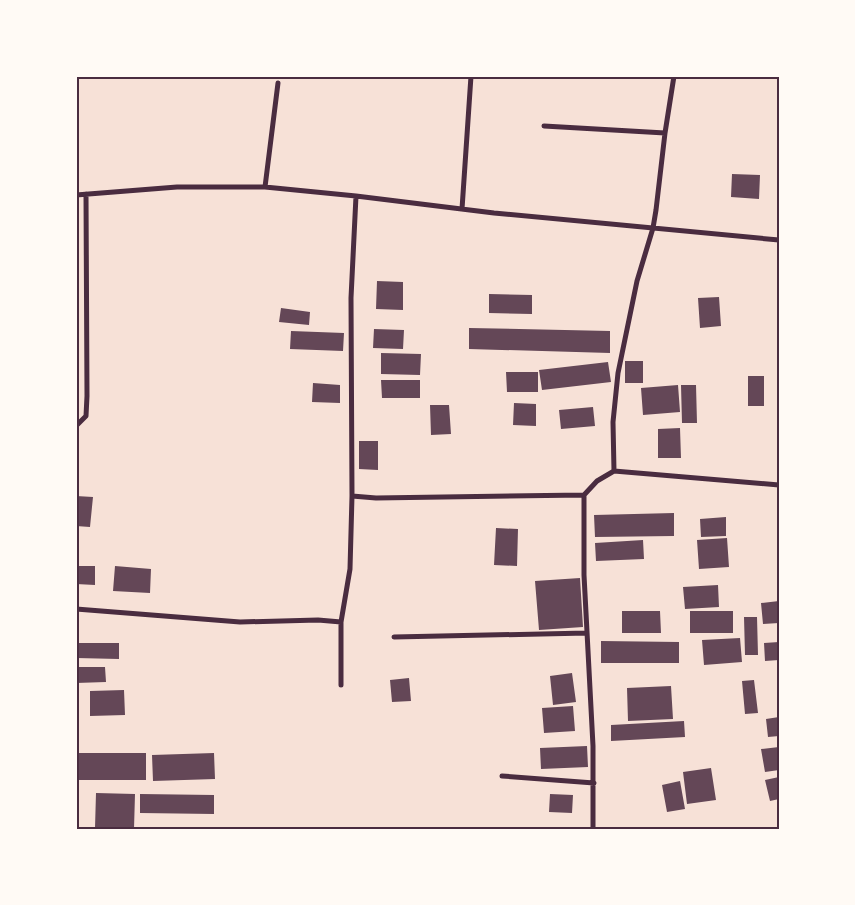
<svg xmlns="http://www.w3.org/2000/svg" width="855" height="905" viewBox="0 0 855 905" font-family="'Zilla Slab',serif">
  <rect width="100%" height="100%" fill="#f7e1d7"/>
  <path fill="#644757" d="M 732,174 L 760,175 L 759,199 L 731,197 Z
    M 377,281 L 403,282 L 403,310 L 376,309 Z
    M 489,294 L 532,295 L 532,314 L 489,313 Z
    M 719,297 L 721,326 L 700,328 L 698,298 Z
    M 281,308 L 310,312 L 309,325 L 279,322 Z
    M 469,328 L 610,331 L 610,353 L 469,349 Z
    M 374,329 L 404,330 L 403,349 L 373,348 Z
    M 291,331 L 344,333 L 343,351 L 290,349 Z
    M 381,353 L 421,354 L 420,375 L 381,374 Z
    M 625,361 L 643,361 L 643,383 L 625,383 Z
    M 608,362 L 611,382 L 542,390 L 539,370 Z
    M 506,372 L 538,372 L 538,392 L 507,392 Z
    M 748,376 L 764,376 L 764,406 L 748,406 Z
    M 381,380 L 420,380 L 420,398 L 382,398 Z
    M 313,383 L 340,385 L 340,403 L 312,402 Z
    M 678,385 L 680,412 L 643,415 L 641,388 Z
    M 681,385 L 696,385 L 697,423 L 682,423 Z
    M 514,403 L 536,404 L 536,426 L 513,425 Z
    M 430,405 L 449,405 L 451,434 L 431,435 Z
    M 593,407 L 595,426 L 561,429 L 559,410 Z
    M 680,428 L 681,458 L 658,458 L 658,429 Z
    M 359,441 L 378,441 L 378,470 L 359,469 Z
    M 76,496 L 93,497 L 90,527 L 76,526 Z
    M 674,513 L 674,536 L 595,537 L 594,515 Z
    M 726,517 L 726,536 L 701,537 L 700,519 Z
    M 496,528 L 518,529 L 517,566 L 494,565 Z
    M 727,538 L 729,567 L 699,569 L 697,540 Z
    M 643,540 L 644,559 L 596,561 L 595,543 Z
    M 76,566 L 95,566 L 95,585 L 76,584 Z
    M 115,566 L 151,569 L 150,593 L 113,591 Z
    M 580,578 L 583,627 L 539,630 L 535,581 Z
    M 718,585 L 719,607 L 685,609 L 683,587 Z
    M 779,601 L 779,623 L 763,624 L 761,603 Z
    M 622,611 L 660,611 L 661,633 L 622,633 Z
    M 690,611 L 733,611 L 733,633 L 690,633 Z
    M 744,617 L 757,617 L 758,655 L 745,655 Z
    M 740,638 L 742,662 L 704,665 L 702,640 Z
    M 601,641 L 679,642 L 679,663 L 601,663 Z
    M 779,642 L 779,660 L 765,661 L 764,643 Z
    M 76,643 L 119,643 L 119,659 L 76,658 Z
    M 76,667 L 105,667 L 106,682 L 76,683 Z
    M 572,673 L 576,702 L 553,705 L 550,676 Z
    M 409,678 L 411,701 L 392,702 L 390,680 Z
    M 754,680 L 758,713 L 745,714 L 742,681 Z
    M 671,686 L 673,719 L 628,721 L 627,688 Z
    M 124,690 L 125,715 L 90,716 L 90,691 Z
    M 573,706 L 575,731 L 544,733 L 542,708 Z
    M 779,717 L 779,736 L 768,737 L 766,719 Z
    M 684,721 L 685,737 L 611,741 L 611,725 Z
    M 587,746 L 588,767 L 541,769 L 540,748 Z
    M 779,747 L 779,770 L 765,772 L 761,749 Z
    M 76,753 L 146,753 L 146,780 L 76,780 Z
    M 214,753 L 215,779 L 153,781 L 152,755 Z
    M 711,768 L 716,800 L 687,804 L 683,772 Z
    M 779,777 L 779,799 L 770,801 L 765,780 Z
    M 680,781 L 685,809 L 667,812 L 662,785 Z
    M 96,793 L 135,794 L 134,829 L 95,828 Z
    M 140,794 L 214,795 L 214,814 L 140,813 Z
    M 550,794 L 573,795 L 572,813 L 549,812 Z"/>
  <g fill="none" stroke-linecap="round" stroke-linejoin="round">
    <path stroke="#4a2c40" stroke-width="5" d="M 544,126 L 665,133
      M 265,187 L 278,83
      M 76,195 L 177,187 L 265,187 L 356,196 L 494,213 L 779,240
      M 356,196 L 351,298 L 352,496 L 376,498 L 584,495
      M 462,209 L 471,76
      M 76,426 L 86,416 L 87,396 L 86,194
      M 614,471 L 779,485
      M 76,609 L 240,622 L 318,620 L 341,622 L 350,569 L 352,496
      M 341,622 L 341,685
      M 394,637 L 587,633
      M 502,776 L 594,783
      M 593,829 L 593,746 L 584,575 L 584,495 L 597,481 L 614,471 L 613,422 L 618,373 L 637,281 L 653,228 L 656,210 L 665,133 L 674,76"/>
  </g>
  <rect width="855" height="905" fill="none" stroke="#fffaf5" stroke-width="155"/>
  <rect x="78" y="78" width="700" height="750" fill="none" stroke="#4a2c40" stroke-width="2"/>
</svg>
